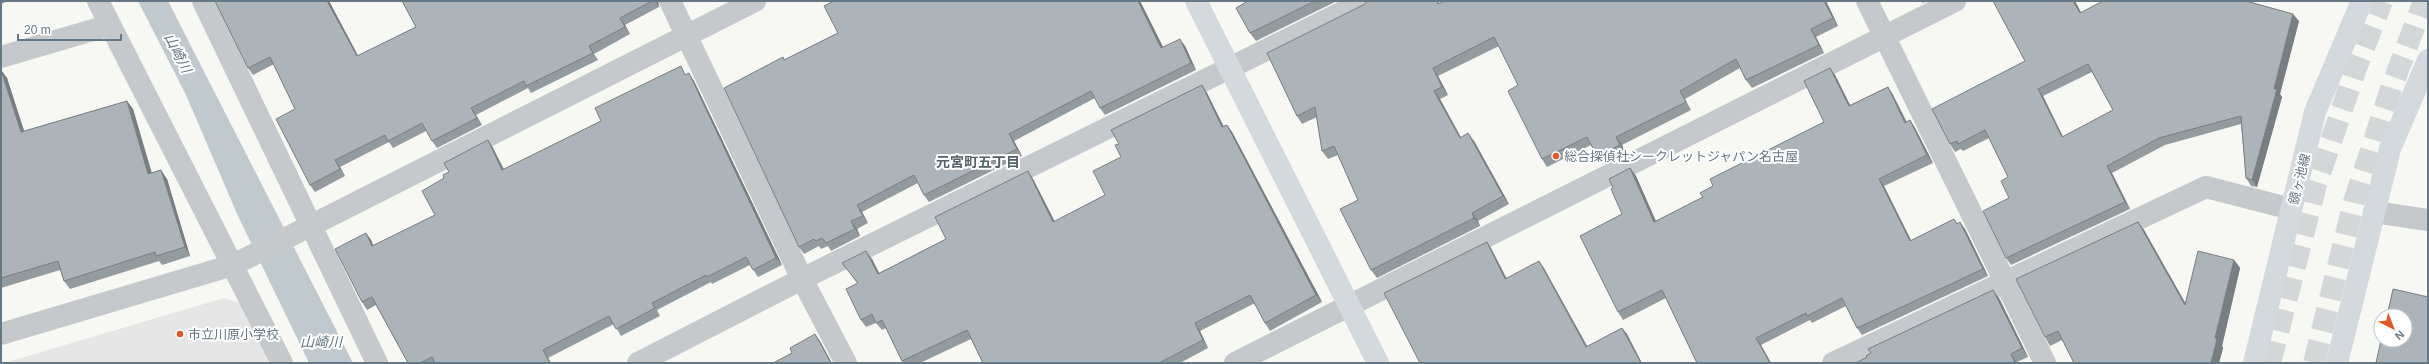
<svg xmlns="http://www.w3.org/2000/svg" width="2429" height="364" font-family="Arial,'Noto Sans JP',sans-serif">
<style>
.built{fill:#e5e6e5}
.water{fill:#bfc9ce}
.lines{fill:none;stroke-linecap:round;stroke-linejoin:round}
.highway-tunnel{stroke:#d3d7d8;stroke-width:22;stroke-dasharray:22 11;stroke-linecap:butt}
.street{stroke:#c5c9cc;stroke-width:22}
.secondary{stroke:#d4d9dd;stroke-width:22}
.wall{fill:#949b9f;fill-rule:evenodd}
.shaded-wall{fill:#787e82}
.building{fill:#acb4b9;stroke:#787e82;fill-rule:evenodd}
.poi-dot{fill:#e65725;stroke:#fff;stroke-width:1.5}
.labels{text-anchor:middle;stroke-width:4;stroke-linejoin:round;paint-order:stroke}
.poi-label{font-size:13px;fill:#667786;stroke:#fff;text-anchor:start}
.street-label{font-size:13px;fill:#667786;stroke:#fff}
.water-label{font-size:14px;font-style:italic;fill:#617882;stroke:#fff}
.neighbourhood-label{font-size:14px;font-weight:bold;fill:#54606a;stroke:#fff}
</style>
<rect width="100%" height="100%" fill="#f7f7f4"/>
<path class="built" d="M224,298L242,304L271,363H4Z"/>
<path class="water" d="M138,1H168L353,363H309L238,216L186,95Z"/>
<g class="lines">
<path class="highway-tunnel" d="M2270,363L2316,185L2355,71L2382,1
M2314,363L2354,202L2392,86L2424,1"/>
<path class="street" d="M98,1L282,363
M203,1L377,363
M670,1L802,279L846,363
M1867,1L2045,363
M1,57L110,25
M2374,212L2428,220
M1,334L233,265L755,1
M638,363L802,279L1365,1
M1235,363L1955,1
M1833,363L2206,187L2291,209"/>
<path class="secondary" d="M1196,1L1378,363
M2254,363L2315,112L2362,1
M2337,363L2390,149L2428,60"/>
</g>
<path class="wall" d="M1,1H9L1,4Z
M215,1H329L358,56L416,27L402,1H658L659,7L625,25L630,34L594,54L598,60L531,93L528,88L476,115L482,125L437,148L432,141L426,131L393,148L389,142L340,167L345,176L315,192L310,185L295,109L274,64L253,75L248,68Z
M834,1H1140L1163,47L1185,46L1196,70L1105,115L1100,108L1095,98L1014,141L1022,156L929,202L924,195L918,183L862,212L868,223L857,229L860,236L831,251L828,246L821,249L819,246L804,254L799,247L783,57L785,60L838,33Z
M1248,1H1337L1256,41L1250,33Z
M1367,1H1438L1440,4L1826,1L1838,26L1816,37L1824,53L1752,88L1746,80L1740,68L1685,99L1691,110L1622,145L1625,153L1602,164L1597,156L1591,145L1547,167L1542,159L1518,85L1499,46L1438,76L1448,95L1440,99L1461,137L1474,141L1509,204L1478,221L1480,226L1377,278L1371,270L1358,200L1338,155L1328,159L1322,151L1317,117L1302,124L1297,116Z
M1921,1H1927L1923,3Z
M1993,1H2075L2081,13L2250,1V2L2299,21L2280,94L2282,97L2257,187L2251,186L2246,178L2241,124L2165,145L2112,173L2130,209L2011,265L2006,258L2009,198L2008,177L1989,138L1963,151L1961,149L1955,152L1950,144L2025,61ZM2092,72L2113,110L2063,137L2043,96Z
M1830,68L1835,75L1850,105L1888,87L1893,95L1907,122L1910,120L1915,128L1933,163L1884,186L1911,241L1954,219L1957,223L1965,229L1988,276L1862,335L1857,328L1846,306L1812,323L1810,320L1761,345L1771,363H1697L1666,298L1623,320L1618,312L1622,214L1613,188L1630,168L1636,176L1656,221L1703,197L1713,186L1824,122Z
M1,70L7,78L24,131L127,101L133,109L152,173L167,179L190,256L162,265L159,261L70,289L64,281L60,270L1,288Z
M687,74L694,81L782,265L758,277L750,265L712,284L711,282L657,310L660,316L621,336L614,324L548,358L551,363H408L376,305L367,310L362,302L366,233L371,240L373,246L435,215L444,178L449,172L488,140L493,148L504,169L601,121Z
M1202,85L1207,93L1223,126L1227,125L1232,132L1322,302L1270,331L1265,323L1255,303L1200,331L1208,348L1180,363H983L971,339L920,363H903L886,328L882,330L876,323L866,327L861,320L858,284L842,263L872,259L879,273L946,239L1028,171L1033,179L1055,222L1105,195L1121,157L1119,144Z
M2138,222L2144,230L2185,303L2234,260L2240,268L2222,346L2223,348L2219,363H2074L2062,340L2050,346L2045,337Z
M1999,298L2028,357L2017,362V363H1856L1867,357L1871,353Z"/>
<path class="shaded-wall" d="M327,1H329L362,63L357,56Z
M655,1H658L659,7Z
M1138,1H1140L1167,55L1161,48Z
M1824,1H1826L1838,26L1833,18Z
M2073,1H2075L2085,20L2080,13Z
M2293,14L2299,21L2280,94L2282,97L2257,187L2252,180L2274,89Z
M620,18L625,25L630,34L625,27Z
M1811,29L1816,37L1824,53L1819,45Z
M1180,39L1185,46L1196,70L1191,63Z
M1433,68L1438,76L1448,95L1442,87Z
M1830,68L1835,75L1854,113L1849,106Z
M1,70L7,78L27,140L21,132Z
M689,73L694,81L782,265L776,258Z
M1202,85L1207,93L1228,135L1222,127Z
M1888,87L1893,95L1910,130L1905,123Z
M2038,89L2043,96L2067,145L2062,137Z
M1434,91L1440,99L1465,146L1460,138Z
M127,101L133,109L154,182L148,174Z
M471,108L476,115L482,125L477,118Z
M1910,120L1915,128L1933,163L1927,155Z
M1227,125L1232,132L1322,302L1316,295Z
M1468,133L1474,141L1509,204L1503,196Z
M1009,134L1014,141L1022,156L1017,149Z
M1616,137L1622,145L1625,153L1620,145Z
M488,140L493,148L507,177L502,170Z
M335,160L340,167L345,176L340,169Z
M2107,166L2112,173L2130,209L2125,202Z
M1630,168L1636,176L1659,229L1654,222Z
M161,170L167,179L190,256L185,247Z
M1028,171L1033,179L1059,230L1053,222Z
M1879,179L1884,186L1915,248L1910,241Z
M857,205L862,212L868,223L863,216Z
M1472,213L1478,221L1480,226L1474,218Z
M851,221L857,229L860,236L855,229Z
M1960,222L1965,229L1988,276L1983,269Z
M2138,222L2144,230L2191,313L2185,305Z
M366,233L371,240L377,254L372,246Z
M1487,242L1491,248L1510,285L1505,279Z
M866,251L872,259L883,281L878,274Z
M2234,260L2240,268L2222,346L2223,348L2219,363H2211L2215,338Z
M1539,261L1544,268L1591,353L1586,347Z
M1993,290L1999,298L2028,357L2022,348Z
M1195,323L1200,331L1208,348L1203,340Z
M1622,328L1627,334L1642,363H1641Z
M815,334L820,341L832,363H831Z
M1756,338L1761,345L1771,363H1770Z
M543,350L548,358L551,363H550Z
M2011,354L2017,363H2015Z"/>
<path class="building" d="M215,1H327L357,56L416,27L402,1H652L620,18L625,27L589,46L593,53L526,86L524,81L471,108L477,118L432,141L422,123L388,141L385,135L335,160L340,169L310,185L276,119L295,109L270,57L248,68Z
M834,1H1138L1161,48L1180,39L1191,63L1100,108L1091,91L1009,134L1017,149L924,195L914,175L857,205L863,216L851,221L855,229L826,243L822,238L816,241L814,239L799,247L724,88L783,57L784,60L838,33L824,6Z
M1248,1H1315L1250,33L1236,8Z
M1367,1H1437L1438,4L1445,1H1824L1833,18L1811,29L1819,45L1746,80L1736,59L1680,91L1686,102L1616,137L1620,145L1597,156L1587,137L1542,159L1508,91L1518,85L1494,37L1433,68L1442,87L1434,91L1460,138L1468,133L1503,196L1472,213L1474,218L1371,270L1340,209L1358,200L1334,146L1322,151L1315,107L1297,116L1267,53L1365,4Z
M1993,1H2073L2080,13L2103,1H2246L2293,14L2274,89H2277L2252,180L2246,178L2241,116L2159,138L2107,166L2125,202L2006,258L1983,211L2009,198L2001,181L2008,177L1985,130L1958,144L1957,141L1950,144L1932,109L2025,61ZM2088,64L2113,110L2062,137L2038,89Z
M681,66L685,75L689,73L776,258L753,270L746,257L707,277L706,275L652,303L655,308L616,329L609,316L543,350L550,363H435L432,357L420,363H408L372,297L362,302L335,249L366,233L372,246L435,215L422,191L444,178L443,175L449,172L444,163L488,140L502,170L601,121L595,108Z
M1830,68L1849,106L1888,87L1905,123L1910,120L1927,155L1879,179L1910,241L1954,219L1957,224L1960,222L1983,269L1857,328L1842,298L1807,316L1806,313L1756,338L1770,363H1697L1662,290L1618,312L1580,236L1622,214L1611,189L1613,188L1609,179L1630,168L1654,222L1703,197L1700,193L1713,186L1710,179L1824,122L1804,81Z
M1,70L21,132L127,101L148,174L161,170L185,247L156,256L155,252L64,281L58,261L1,278Z
M1202,85L1222,127L1227,125L1316,295L1265,323L1250,295L1195,323L1203,340L1159,363H983L967,330L902,361L882,320L876,323L872,314L861,320L846,289L858,283L842,263L866,251L878,274L946,239L935,217L1028,171L1053,222L1105,195L1093,171L1121,157L1115,145L1119,144L1111,130Z
M2138,222L2185,305L2198,251L2234,260L2215,338L2217,339L2211,363H2074L2058,331L2045,337L2016,279Z
M1487,242L1505,279L1539,261L1586,347L1622,328L1641,363H1420L1384,293Z
M2393,289L2428,297V363H2376L2381,340H2405V316H2387Z
M1993,290L2022,348L2011,354L2015,363H1856L1867,357L1866,356L1871,353L1868,349Z
M815,334L830,361L832,363H773L792,353L790,348Z"/>
<g class="poi-dot">
<circle cx="1556" cy="156" r="4"/>
<circle cx="180" cy="334" r="4"/>
</g>
<g class="labels">
<g class="poi-label">
<text x="1564" y="161">総合探偵社シークレットジャパン名古屋</text>
<text x="188" y="339">市立川原小学校</text>
</g>
<g class="street-label">
<text transform="translate(2299 179) rotate(-76)" y="5">鏡ヶ池線</text>
</g>
<g class="water-label">
<text transform="translate(178 53) rotate(63)" y="5">山崎川</text>
<text x="321" y="347">山崎川</text>
</g>
<g class="neighbourhood-label">
<text x="978" y="167">元宮町五丁目</text>
</g>
</g>
<rect width="2429" height="364" fill="none" stroke="#667786" stroke-width="4"/>
<g transform="translate(2393 328) rotate(138)"><circle r="19" fill="#ffffff" stroke="#c2c9cf"/>
<path d="M0-3L7 15L0 10L-7 15Z" fill="#e65725"/>
<text y="-6" font-size="11" font-weight="bold" text-anchor="middle" fill="#667786">N</text>
</g>
<path d="M18 34v6h103v-6" fill="none" stroke="#667786" stroke-width="2"/>
<text x="24" y="34" font-size="12" fill="#667786" stroke="#ffffff" stroke-width="3" paint-order="stroke">20 m</text>
</svg>
